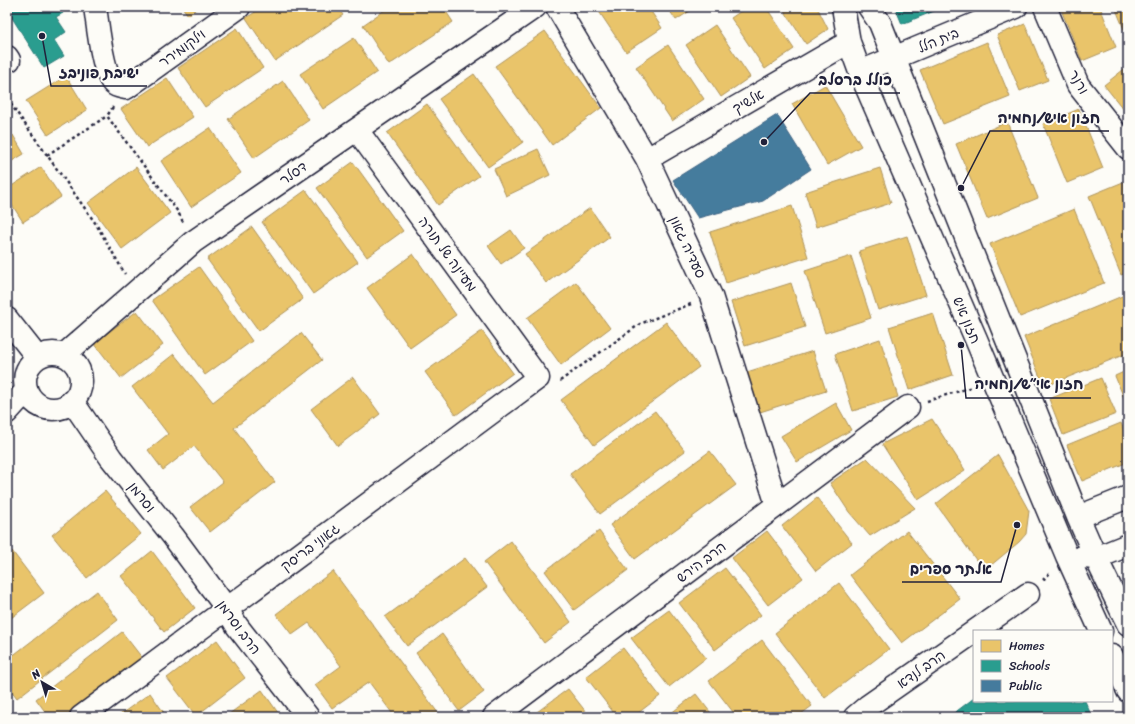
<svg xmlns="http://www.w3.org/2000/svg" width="1135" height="724" font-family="Sriracha,'Playpen Sans Hebrew',sans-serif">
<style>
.homes{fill:#e9c46a;stroke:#ad935c}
.schools{fill:#2a9d8f;stroke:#287876}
.public{fill:#457b9d;stroke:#3a6080}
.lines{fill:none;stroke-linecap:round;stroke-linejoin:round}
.minor-casing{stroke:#22223b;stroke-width:25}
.path{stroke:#22223b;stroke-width:2.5;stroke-dasharray:3 3;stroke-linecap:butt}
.minor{stroke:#fdfcf7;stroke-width:22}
.labels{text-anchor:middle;stroke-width:4;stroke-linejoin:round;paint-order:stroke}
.street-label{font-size:14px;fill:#22223b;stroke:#fdfcf7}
.leader{fill:none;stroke:#22223b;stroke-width:1.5}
.callout-dot{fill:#22223b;stroke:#fdfcf7;stroke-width:1.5}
.callout-label{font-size:15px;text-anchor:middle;font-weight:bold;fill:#22223b;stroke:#fdfcf7;stroke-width:4;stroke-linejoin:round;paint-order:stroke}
</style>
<rect width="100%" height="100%" fill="#fdfcf7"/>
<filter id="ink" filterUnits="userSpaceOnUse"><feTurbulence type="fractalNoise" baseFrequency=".025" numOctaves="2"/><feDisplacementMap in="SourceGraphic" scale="8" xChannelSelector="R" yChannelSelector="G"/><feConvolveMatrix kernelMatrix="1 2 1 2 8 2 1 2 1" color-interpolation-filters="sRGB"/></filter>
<g filter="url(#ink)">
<path class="homes" d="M182,7H199L188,15Z
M263,7H337L343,15L275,61L246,18Z
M389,7H443L453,22L389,65L363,25Z
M596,7H648L662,28L626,52Z
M667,7H696L676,20Z
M747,7H766L794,49L765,69L731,18Z
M782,7H817L828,29L806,44Z
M1060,7H1100L1116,47L1082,61Z
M1115,7H1128V39Z
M1025,24L1048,80L1020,91L997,35Z
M715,25L750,77L721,97L686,45Z
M237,28L263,68L205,107L178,68Z
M545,31L601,108L552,145L495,66Z
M354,38L377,72L323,109L300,74Z
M987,42L1010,97L943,124L920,70Z
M668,45L704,99L672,121L636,67Z
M1128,66V115L1104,85Z
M474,74L523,142L488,167L439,99Z
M66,76L87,110L48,135L26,101Z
M167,78L193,117L147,147L121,109Z
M283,81L309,120L254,158L228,119Z
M825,85L861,146L827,165L792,104Z
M427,104L479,176L438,205L387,133Z
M1079,109L1103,168L1067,183L1043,124Z
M1007,122L1038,198L987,219L956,144Z
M210,128L241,173L191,207L161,161Z
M13,135L24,154L7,164V138Z
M538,149L550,175L506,196L494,169Z
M353,162L403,231L367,257L317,188Z
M41,167L61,197L23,222L7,197V189Z
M136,167L170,213L122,249L88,203Z
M880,168L891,203L816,227L805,192Z
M1128,180V272L1121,275L1089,196Z
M306,190L358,262L313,294L262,222Z
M792,206L808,257L726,283L710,232Z
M590,208L610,237L546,283L525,254Z
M1074,209L1104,283L1020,317L990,244Z
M252,227L303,299L259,331L207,259Z
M511,230L524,248L501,264L488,246Z
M907,236L926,295L878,310L859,251Z
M413,254L456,315L410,348L367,288Z
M851,256L871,318L825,333L805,271Z
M199,267L252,341L205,375L152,300Z
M576,282L610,328L561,365L527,318Z
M791,283L805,327L745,346L731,302Z
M1127,294L1128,353L1044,387L1024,337Z
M137,311L163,345L121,378L94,343Z
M933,313L953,375L909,390L889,327Z
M666,322L699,367L594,445L561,400Z
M482,331L513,373L456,415L425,372Z
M301,333L322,360L234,428L275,482L210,532L190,507L223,482L194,446L163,470L148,450L168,434L132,387L174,354L213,402Z
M880,339L898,397L853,411L835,354Z
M813,351L826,391L760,412L747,372Z
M1128,370V408L1115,376Z
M353,377L380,414L338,446L311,409Z
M1101,378L1116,414L1063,435L1049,399Z
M836,403L851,430L797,462L781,436Z
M655,411L685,451L600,514L570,474Z
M932,419L965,470L918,500L882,444Z
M1121,423L1128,441V462L1082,481L1067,445Z
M710,451L736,485L635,559L610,525Z
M998,455L1029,511L1026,534L1019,542L984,571L936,504Z
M867,458L915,508L870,536L849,512L830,483Z
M105,491L141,534L87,578L52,535Z
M817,498L852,543L816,571L782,526Z
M599,531L628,570L574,610L545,571Z
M767,531L803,578L768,605L732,558Z
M907,531L960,599L902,643L850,575Z
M511,541L571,622L544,643L484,562Z
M12,551L44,593L7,621V555Z
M152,551L195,608L164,632L121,576Z
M465,558L487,587L407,646L385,617Z
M725,568L761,615L715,650L679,603Z
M333,571L441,717H395L369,682L332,708L315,685L341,666L309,623L292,635L276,614Z
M839,583L889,649L825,698L775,633Z
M97,591L118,620L17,698L7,685V660Z
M669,610L706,658L669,687L631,638Z
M122,632L143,659L68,717H49L36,699Z
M442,634L484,692L459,711L416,653Z
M217,640L245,678L196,716L167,678Z
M762,640L812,706L797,717H737L709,681Z
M623,648L660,696L633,717H617L586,677Z
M568,689L590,717H540L537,712Z
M262,690L281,717H225Z
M150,693L167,717H117Z
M696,694L714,717H666Z"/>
<path class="schools" d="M7,7H59L63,13L56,17L66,32L54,40L64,56L44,68L7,10Z
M895,7H944L902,24Z
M974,698V701H1085L1092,717H949Z"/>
<path class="public" d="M777,115L811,169L763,201L698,218L673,180Z"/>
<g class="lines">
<defs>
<path id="minor" d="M95,7C98,25 102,73 114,84C117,87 122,87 126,88L239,7
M557,7L647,159L711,296L777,505
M843,7L849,42L860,72L976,339L1067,556L1101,631
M869,7L880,23L1078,517L1096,558L1128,624
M1045,7L1078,85L1128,148
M7,57L9,60
M860,72L1016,7
M647,159L849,42
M7,319L37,357
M25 381a28 28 0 1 1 56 0a28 28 0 1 1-56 0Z
M64,355L193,242L535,7
M72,401L111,458L173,536L227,609L237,626L308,717
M7,412L26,391
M1078,517L1128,497
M1082,557L1096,558L1128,545
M975,631L1028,594
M1112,656L1128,691
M81,717L538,378L357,130
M494,717L908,407
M855,717L868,706L974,632"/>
</defs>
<use href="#minor" class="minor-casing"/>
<path class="path" d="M9,80L10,103L96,224L125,274
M113,107L107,116L178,212L183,222
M47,155L107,116
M560,381L640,324L691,304
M927,401L972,387
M1043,580L1051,572"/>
<use href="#minor" class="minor"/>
</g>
</g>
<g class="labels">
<g class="street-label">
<text transform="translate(938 40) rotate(-23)" y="5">בית הלל</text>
<text transform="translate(182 48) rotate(-36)" y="5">וילקומירר</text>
<text transform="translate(1079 82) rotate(60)" y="5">ורנר</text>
<text transform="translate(748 101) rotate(-30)" y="5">אלשיך</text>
<text transform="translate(293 173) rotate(-35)" y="5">דסלר</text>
<text transform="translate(688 247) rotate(65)" y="5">סעדיה גאון</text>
<text transform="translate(448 254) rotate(54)" y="5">מעיינה של תורה</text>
<text transform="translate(967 320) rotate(67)" y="5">חזון איש</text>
<text transform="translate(142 497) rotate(52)" y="5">וסרמן</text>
<text transform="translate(310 547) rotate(-37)" y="5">גאוני בריסק</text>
<text transform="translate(701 562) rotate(-37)" y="5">הרב הירש</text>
<text transform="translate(239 627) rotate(54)" y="5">הרב וסרמן</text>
<text transform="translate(921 669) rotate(-35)" y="5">הרב לנדא</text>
</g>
</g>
<path class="leader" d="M42 36L51 86H147M764 142L810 93H900M961 188L990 131H1109M961 345L966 398H1091M1017 525L1001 582H902"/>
<g class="callout-dot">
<circle cx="42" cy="36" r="4"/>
<circle cx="764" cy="142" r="4"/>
<circle cx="961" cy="188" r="4"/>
<circle cx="961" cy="345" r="4"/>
<circle cx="1017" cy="525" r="4"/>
</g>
<g class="callout-label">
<text x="99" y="78">ישיבת פוניבז</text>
<text x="855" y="85">כולל ברסלב</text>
<text x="1049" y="123">חזון איש/נחמיה</text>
<text x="1029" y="389">חזון אי״ש/נחמיה</text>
<text x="951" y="574">אלתר ספרים</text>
</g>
<rect width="1135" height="724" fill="none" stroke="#fdfcf7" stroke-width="24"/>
<rect x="12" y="12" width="1111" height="700" fill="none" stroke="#22223b" stroke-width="1.5" filter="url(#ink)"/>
<rect x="973" y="630" width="140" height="72" fill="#fdfcf7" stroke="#a5a5ac"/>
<rect x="981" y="640" width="20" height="12" fill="#e9c46a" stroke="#a5a5ac"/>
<text x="1009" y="650" font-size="12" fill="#22223b">Homes</text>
<rect x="981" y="660" width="20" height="12" fill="#2a9d8f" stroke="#a5a5ac"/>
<text x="1009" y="670" font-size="12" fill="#22223b">Schools</text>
<rect x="981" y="680" width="20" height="12" fill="#457b9d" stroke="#a5a5ac"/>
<text x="1009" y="690" font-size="12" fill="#22223b">Public</text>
<g transform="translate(42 682) rotate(322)" stroke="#fdfcf7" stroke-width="3" paint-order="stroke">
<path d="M0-3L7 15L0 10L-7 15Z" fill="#22223b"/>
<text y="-6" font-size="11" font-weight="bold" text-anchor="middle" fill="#22223b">N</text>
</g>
</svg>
